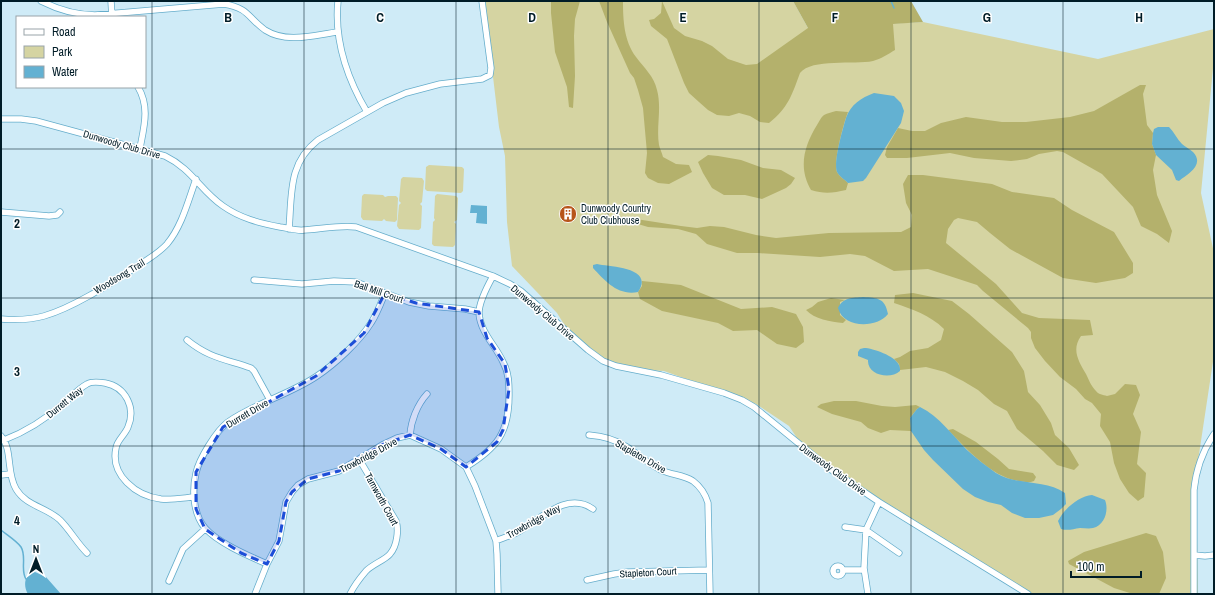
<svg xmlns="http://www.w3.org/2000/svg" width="1215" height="595" font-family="'Archivo Narrow',sans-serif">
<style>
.green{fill:#d5d4a2}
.forest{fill:#b4b16c}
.water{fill:#63b1d2}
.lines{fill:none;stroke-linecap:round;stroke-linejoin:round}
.stream{stroke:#63b1d2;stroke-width:1.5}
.minor-casing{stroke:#65adcb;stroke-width:7}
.minor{stroke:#fff;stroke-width:5.5}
.marked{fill:#1d4ed8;fill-opacity:0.2;stroke:#1d4ed8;stroke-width:3;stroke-dasharray:8 5;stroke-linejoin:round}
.grid{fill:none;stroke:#001c27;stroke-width:1;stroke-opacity:0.55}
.labels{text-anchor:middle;stroke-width:3;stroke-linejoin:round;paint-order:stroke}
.street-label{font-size:10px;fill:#001c27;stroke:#fff}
.poi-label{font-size:10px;fill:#001c27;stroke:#fff;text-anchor:start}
.grid-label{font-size:13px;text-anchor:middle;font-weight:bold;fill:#001c27;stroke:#fff;stroke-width:3;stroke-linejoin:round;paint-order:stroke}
</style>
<rect width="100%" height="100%" fill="#cfebf7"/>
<path class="green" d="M484,1H793L808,28L923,22L1098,59L1214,29V58L1201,193L1214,253V355L1196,474L1198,594H1030L887,508L807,453L789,426L756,404L664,371L612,368L572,337L557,313L512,266L507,222L505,156L499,127Z
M429,165L462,167L464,169L463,191L461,193L427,191L425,189L426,167Z
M403,177L422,178L424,181L422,202L420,204L422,206L421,228L419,230L399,229L397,226L399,205L401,203L399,201L401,179Z
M364,194L383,195L385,197L388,196H396L398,198L397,220L395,222L386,221L384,219L382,221L363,220L361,217L362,196Z
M437,194L456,196L458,198L457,220L454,222L456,224L455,245L453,247L434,246L432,244L433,222L435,220L434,218L435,196Z"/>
<path class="forest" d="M551,1H580L575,19L574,36L575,76L573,108L569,107L567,87L555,52L551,13Z
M599,1H623C623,20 624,41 636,57C644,68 654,76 657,90C662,108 656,127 659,145C660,149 662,153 663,157L676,164L689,165L692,172L669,184L658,183L648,178L645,173L647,153L643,108L638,90L634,78L630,73L607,22Z
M662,1L674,28L685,36L702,41L712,46L728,59L746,65L757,64L808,28L793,1H911L923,22L893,24L895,50C888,54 881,59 873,61C854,65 812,58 800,73C792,95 788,108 769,123L760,122L750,116L739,113L729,116L717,115L708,110L699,102L689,93L684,83L667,39L651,26L649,20L654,19L661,13Z
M1140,85H1146L1143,94L1147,125L1153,133L1152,144L1156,155L1153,170L1157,195L1172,231L1169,243L1157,234L1141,226L1133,207L1102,174L1063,152L1057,151L1039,154L1027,159L1011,161L974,158L950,153L907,158H887L885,155L887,147L898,128L912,131H925L941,123L966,117L1002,122H1026L1070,117L1094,111Z
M836,111L848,112C844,122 833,162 837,172C839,176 845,180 848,183L846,190C833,193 824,194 811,190C798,168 804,146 817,125C819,122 821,117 824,115C827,113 833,112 836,111Z
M708,155L718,156L741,160L763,168L781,170L795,178L791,184L786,188L762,199L745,195H724L712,188L703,173L698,162Z
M908,175H923L992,184L1012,192L1054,198L1072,210L1114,232L1133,263V273L1125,278L1096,283L1063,278L1010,249L990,233L977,222L958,218L954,220L948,229L946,243L996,284L1022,313L1039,318L1090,320L1093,335L1081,336C1071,350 1079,362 1086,374C1089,380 1091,386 1096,391C1098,394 1103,395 1107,396L1115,394L1125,384L1136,385L1140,395L1133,414L1141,432L1137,464L1146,473L1144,497L1138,501L1129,493L1120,479L1114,463L1110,442L1100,426L1101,414L1092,403L1085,399L1076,389L1060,377L1045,361L1035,348L1031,338V332L1028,328L983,291L977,285L928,269L894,271L865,256L850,254L820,257L758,253H737L707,244L696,234L678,229L648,227L621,219L623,217L681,226L697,228L710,226L724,227L756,235L776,238L829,233L901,232L911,227L912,215L906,203L903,184Z
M642,281L681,285L741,309L772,307L796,314L803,327L804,342L796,348L777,344L757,330L733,331L718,323L662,311L640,299L638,292L642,286Z
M913,293L952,301L969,314L1012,352L1024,371L1028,392L1040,405L1051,423L1055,435L1069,448L1079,465L1074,470L1057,465L1043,451L1017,429L1007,411L994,404L978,390L963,381L945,372L926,367L900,370L899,364L894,359L900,357L910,351L928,348L941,340L944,329C930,315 912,309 894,303L895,295Z
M831,298L845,300L840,302V315L846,320L843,323C831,322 814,319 806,310L812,307L818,302Z
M834,401H856L882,406L895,407L916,405L920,407L917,409L910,418L911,431L890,430L881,433L868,428L861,422L832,414L817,407L821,404Z
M953,429L976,442L998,459L1009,469L1033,473L1036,477L1034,481C1029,483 1025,482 1019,481C991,477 967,449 948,430Z
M1146,533L1156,536L1163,552L1166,578L1159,594H1133L1114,588L1069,564L1068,561L1084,552Z"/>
<path class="water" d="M874,93L894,96L901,103L904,111L901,123L866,178L863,181L848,183C845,180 839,176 837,172C833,162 843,128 846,118C851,104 861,98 874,93Z
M1158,127H1169C1174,132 1177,139 1182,144C1185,147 1190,149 1193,152C1205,165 1188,174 1179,181L1176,180L1172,170L1156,155L1152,144L1153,133L1154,129Z
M471,205L487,206V224L476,223L477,213H470Z
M597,264C610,267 655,267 638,292C618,296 605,281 593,268V265Z
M863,297C878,298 885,298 888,314C876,329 843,328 838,308C843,297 853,298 863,297Z
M864,348C873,348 895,356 899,365C900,367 900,369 900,371C890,380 867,375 868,360L858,356V352L860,349Z
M920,407C940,417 952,435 967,450C976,458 986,466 996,473C1017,486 1045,479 1065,493L1066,504L1061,509L1053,515L1039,518H1025L1012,513L1001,505L988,502L975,497L963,489L933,460L924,450L911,431L910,418L917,409Z
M1092,495L1105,500C1109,510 1105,525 1093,528C1089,529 1084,528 1080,528C1073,529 1068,531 1061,529L1058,521C1064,509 1079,496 1092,495Z
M35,572L46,577L61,594H28C23,586 24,574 35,572Z"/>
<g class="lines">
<path class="stream" d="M891,1L894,8
M1,530C7,535 17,541 21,547C27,557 20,570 26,579"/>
<defs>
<path id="minor" d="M41,1C59,10 76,15 95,15L224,4C249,8 248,18 265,30C287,44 314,35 338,32
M111,1L112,17
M338,1C334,41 347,78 367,112
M138,87C150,107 144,127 140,148
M1,119H21L36,121L165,156C192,169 200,190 223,206C240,218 259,223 280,227C288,228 296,231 304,230C322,229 339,225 356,227L493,276L510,284L521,291L588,350L603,361L616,366L661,375L724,393L742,400L754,407L830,469L879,502L1028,594
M1,212L49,216L57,215L60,212
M289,229C292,194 288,163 318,140L383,103L406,93L440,84L482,79L490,75L491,68L482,1
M254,280L302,284L334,281L356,282L409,302L429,306L465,309L479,312
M1,319C15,320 30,320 44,316C72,308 108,285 133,269C145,261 158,254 167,244C182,226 188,201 196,179
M187,340C209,358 225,359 251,368L254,371L270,400
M410,435C411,421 417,405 427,394
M589,435C603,436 615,439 627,447C639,455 650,465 663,471C673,475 684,475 693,481C701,487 705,493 708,503L710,594
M1,436C13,450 6,472 16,489C26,506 46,507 60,520C70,530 77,543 87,553
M4,440C25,432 47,418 64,403C71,397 78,389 87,384C92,381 99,382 105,383C126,387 136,408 128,427C125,435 117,440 116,448C110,475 136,496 161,499C172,500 183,498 194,497
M466,467C497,448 509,433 509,395C509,384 509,373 503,362C496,346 480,332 479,313C479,303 488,285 493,276
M1,475L10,474
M845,527L866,530L899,553
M496,541C502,538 510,536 516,533C539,521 566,490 593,509
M1194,555L1205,556L1214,555
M267,564C249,556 218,543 205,528C193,514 192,490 196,473C199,459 216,431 228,422C255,403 289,395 317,376C335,364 359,342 371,323C377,314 381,303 385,293
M833 571a5 5 0 1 1 10 0a5 5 0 1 1-10 0Z
M843,570H864
M587,580L614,574L628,572L709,570
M169,581L183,549L205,529
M255,594L267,564L279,541L286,502L292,492L298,485L308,479L339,471L382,445L397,438L410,435L441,449L466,467L475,486L496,541L497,554L498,594
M350,594C354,586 360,578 366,571C373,564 385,560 390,554C397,546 399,530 396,521L359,459
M868,594L864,568L866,530L879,502
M1194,594V490C1196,469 1202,452 1214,434"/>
</defs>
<use href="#minor" class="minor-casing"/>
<use href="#minor" class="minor"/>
</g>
<path class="marked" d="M385,293L416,303L479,312L487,338L505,364L509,389L503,430L497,442L466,467L441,449L410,435L382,445L339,471L308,479L292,492L286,502L279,541L267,564L241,553L205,529L196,509V472L223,427L316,376L364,333Z"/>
<path class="grid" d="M152,1V594M304,1V594M456,1V594M608,1V594M759,1V594M911,1V594M1063,1V594M1,149H1214M1,298H1214M1,446H1214"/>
<defs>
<symbol id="building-disc" viewBox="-11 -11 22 22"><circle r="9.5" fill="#b7551a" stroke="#fff"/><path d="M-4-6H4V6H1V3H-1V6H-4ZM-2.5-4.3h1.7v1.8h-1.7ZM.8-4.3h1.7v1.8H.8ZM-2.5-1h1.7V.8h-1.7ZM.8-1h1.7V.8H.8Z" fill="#fff"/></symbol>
</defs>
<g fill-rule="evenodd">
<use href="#building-disc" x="558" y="204" width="20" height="20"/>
</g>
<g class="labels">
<g class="street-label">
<text transform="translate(122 144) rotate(16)" y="4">Dunwoody Club Drive</text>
<text transform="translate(119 276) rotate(-31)" y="4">Woodsong Trail</text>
<text transform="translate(379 291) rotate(19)" y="4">Ball Mill Court</text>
<text transform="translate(543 312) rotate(40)" y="4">Dunwoody Club Drive</text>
<text transform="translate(64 402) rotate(-39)" y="4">Durrett Way</text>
<text transform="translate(247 413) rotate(-30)" y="4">Durrett Drive</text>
<text transform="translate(368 455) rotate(-28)" y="4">Trowbridge Drive</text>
<text transform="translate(641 456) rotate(30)" y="4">Stapleton Drive</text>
<text transform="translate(833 469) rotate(36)" y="4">Dunwoody Club Drive</text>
<text transform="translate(382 499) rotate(61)" y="4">Tamworth Court</text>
<text transform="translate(533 521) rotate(-29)" y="4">Trowbridge Way</text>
<text transform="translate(648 572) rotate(-3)" y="4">Stapleton Court</text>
</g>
<g class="poi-label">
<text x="581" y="212">Dunwoody Country<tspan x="581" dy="12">Club Clubhouse</tspan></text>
</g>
</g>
<g class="grid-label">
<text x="228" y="22">B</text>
<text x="380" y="22">C</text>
<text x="532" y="22">D</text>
<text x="683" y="22">E</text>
<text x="835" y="22">F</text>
<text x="987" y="22">G</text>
<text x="1139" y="22">H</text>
<text x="17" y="228">2</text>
<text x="17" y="376">3</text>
<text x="17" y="525">4</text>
</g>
<rect width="1215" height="595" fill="none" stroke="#001c27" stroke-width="4"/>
<rect x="16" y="16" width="130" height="72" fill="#ffffff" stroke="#99a4a9"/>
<rect x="24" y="29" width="20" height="6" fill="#ffffff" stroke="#99a4a9"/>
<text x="52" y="36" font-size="12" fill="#001c27">Road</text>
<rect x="24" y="46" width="20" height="12" fill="#d5d4a2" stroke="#99a4a9"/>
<text x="52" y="56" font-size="12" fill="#001c27">Park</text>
<rect x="24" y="66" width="20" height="12" fill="#63b1d2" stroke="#99a4a9"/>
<text x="52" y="76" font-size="12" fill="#001c27">Water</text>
<g transform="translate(36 559)" stroke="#ffffff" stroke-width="3" paint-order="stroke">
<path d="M0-3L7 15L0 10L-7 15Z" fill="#001c27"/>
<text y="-6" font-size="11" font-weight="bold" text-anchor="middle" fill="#001c27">N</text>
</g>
<path d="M1071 571v6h70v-6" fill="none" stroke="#001c27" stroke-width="2"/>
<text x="1077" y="571" font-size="12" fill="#001c27" stroke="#ffffff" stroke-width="3" paint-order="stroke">100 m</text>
</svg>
